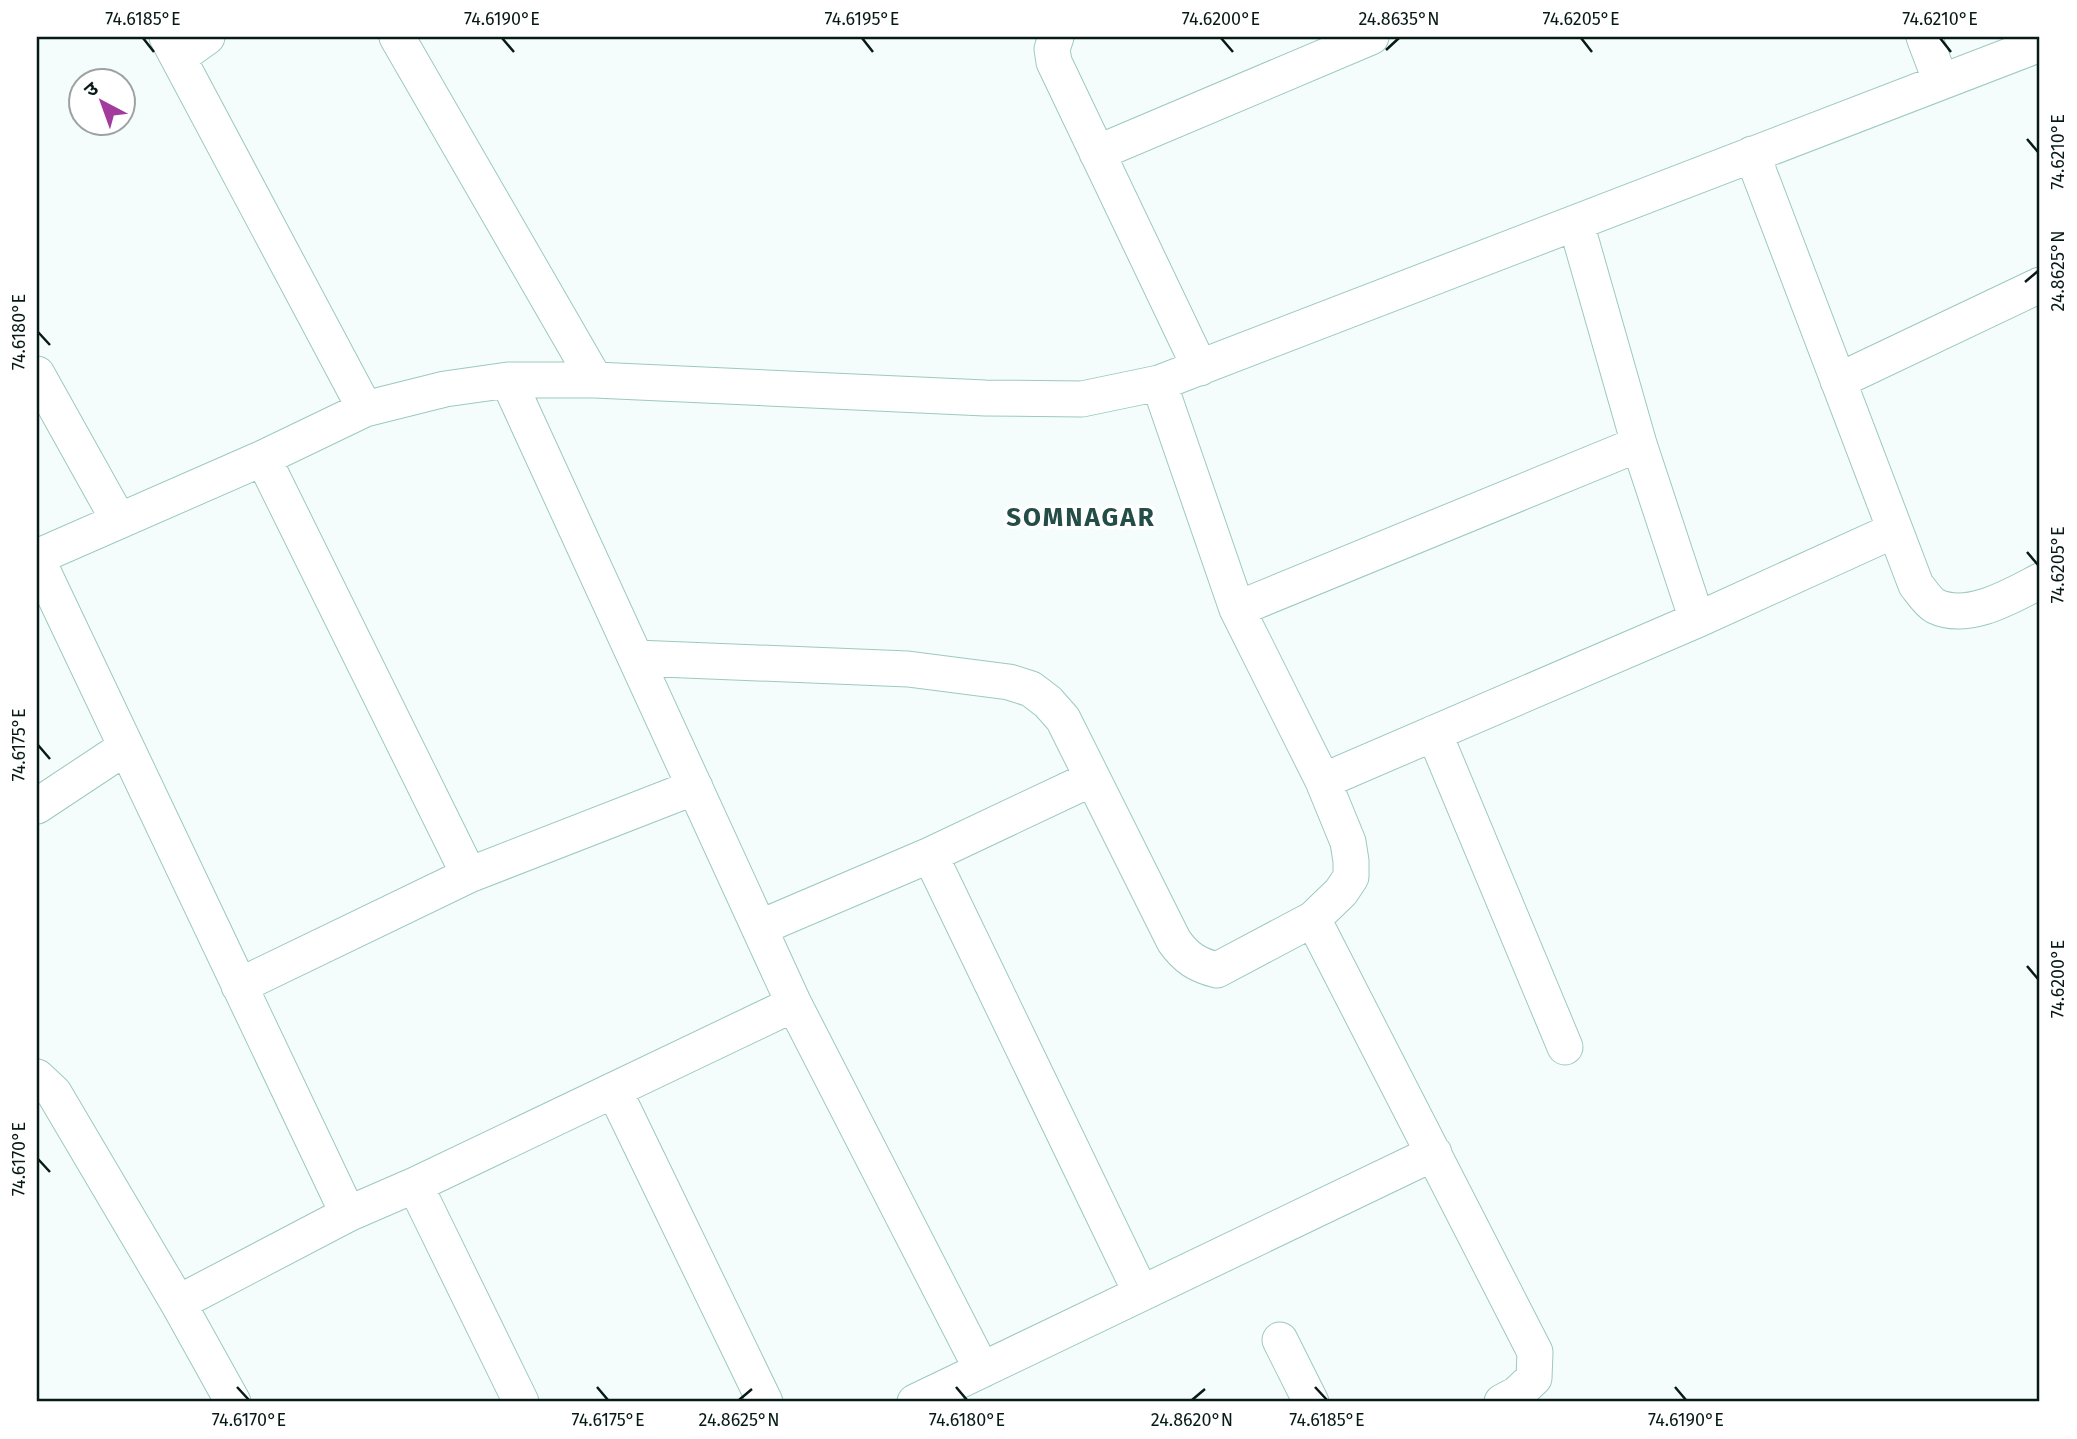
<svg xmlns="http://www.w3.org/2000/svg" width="2077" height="1439" font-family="'Fira Sans','Noto Sans Devanagari',sans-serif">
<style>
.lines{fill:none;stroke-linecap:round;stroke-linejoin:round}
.minor-casing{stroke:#9cc9c0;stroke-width:37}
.minor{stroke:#fff;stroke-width:35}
.ticks{fill:none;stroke:#081a17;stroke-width:2.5}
.labels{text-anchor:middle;stroke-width:7;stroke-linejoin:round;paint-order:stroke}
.district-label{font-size:26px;font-weight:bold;letter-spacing:2px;fill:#234d46;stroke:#fff}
.neatline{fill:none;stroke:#081a17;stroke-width:2.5}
.ticks-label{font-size:18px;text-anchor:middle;fill:#081a17}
</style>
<rect width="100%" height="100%" fill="#f4fdfb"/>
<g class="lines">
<defs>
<path id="minor" d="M167,37L365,409
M397,37L595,380
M1056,37L1052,49L1054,62L1200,368
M1924,37L1941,82
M179,57L207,37
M1097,153L1371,37
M1752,154L1916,585C1921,591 1928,602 1935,606C1968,622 2011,596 2040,581
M1576,223L1639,444L1697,620
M37,374L119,521
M508,380L794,1004L982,1370
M1838,381L2040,285
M263,458L469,875L695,787
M37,557L263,458L365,409L445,389L508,380H595L985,398L1082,399L1159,383L2040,44
M37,559L348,1214L415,1185
M1237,609L1639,444
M636,658L908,669L1009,682L1031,689L1048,702L1063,719L1174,941C1186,958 1197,965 1217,970L1313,919L1341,892L1351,877V861L1348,842L1323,781L1237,609L1159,383
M1434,733L1565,1047
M1323,781L1697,620L1895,530
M37,806L126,747
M930,855L1091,779
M1313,919L1535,1352L1534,1378L1517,1394L1502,1402
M759,928L930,855L1141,1293
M239,986L469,875
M37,1077L54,1093L178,1303L348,1214
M614,1090L765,1402
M178,1303L233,1402
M1280,1340L1311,1402
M521,1402L415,1185L794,1004
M915,1402L1434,1153"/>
</defs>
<use href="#minor" class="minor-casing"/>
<use href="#minor" class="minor"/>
</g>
<path class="ticks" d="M143,38L154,52M502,38L514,52M862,38L873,52M1221,38L1233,52M1581,38L1592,52M1940,38L1951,52M1386,50L1399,38M2027,139L2038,152M2025,282L2038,271M38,332L50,345M2027,552L2038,565M38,745L50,759M2027,966L2038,979M38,1159L50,1172M237,1387L249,1400M597,1387L608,1400M956,1387L967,1400M1315,1387L1327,1400M1675,1387L1686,1400M739,1400L752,1389M1192,1400L1205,1389"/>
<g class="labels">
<g class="district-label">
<text x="1081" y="526">SOMNAGAR</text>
</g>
</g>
<rect width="2077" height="1439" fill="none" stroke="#ffffff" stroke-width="77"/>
<g transform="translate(102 102) rotate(319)"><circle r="33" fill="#ffffff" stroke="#9ca3a2" stroke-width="2"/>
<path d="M0-5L12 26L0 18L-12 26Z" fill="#a33b9d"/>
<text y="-10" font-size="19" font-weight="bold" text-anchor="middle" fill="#081a17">उ</text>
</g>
<rect x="38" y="38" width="2000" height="1362" class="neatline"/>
<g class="ticks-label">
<text x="143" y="25">74.6185°E</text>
<text x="502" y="25">74.6190°E</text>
<text x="862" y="25">74.6195°E</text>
<text x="1221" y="25">74.6200°E</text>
<text x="1399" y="25">24.8635°N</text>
<text x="1581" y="25">74.6205°E</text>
<text x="1940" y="25">74.6210°E</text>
<text transform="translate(2058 152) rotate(-90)" y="6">74.6210°E</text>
<text transform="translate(2058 271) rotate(-90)" y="6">24.8625°N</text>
<text transform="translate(19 332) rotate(-90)" y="6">74.6180°E</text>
<text transform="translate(2058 565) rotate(-90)" y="6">74.6205°E</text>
<text transform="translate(19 745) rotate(-90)" y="6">74.6175°E</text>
<text transform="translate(2058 979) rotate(-90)" y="6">74.6200°E</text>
<text transform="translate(19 1159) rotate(-90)" y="6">74.6170°E</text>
<text x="249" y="1426">74.6170°E</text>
<text x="608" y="1426">74.6175°E</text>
<text x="739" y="1426">24.8625°N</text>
<text x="967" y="1426">74.6180°E</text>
<text x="1192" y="1426">24.8620°N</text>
<text x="1327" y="1426">74.6185°E</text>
<text x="1686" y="1426">74.6190°E</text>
</g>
</svg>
